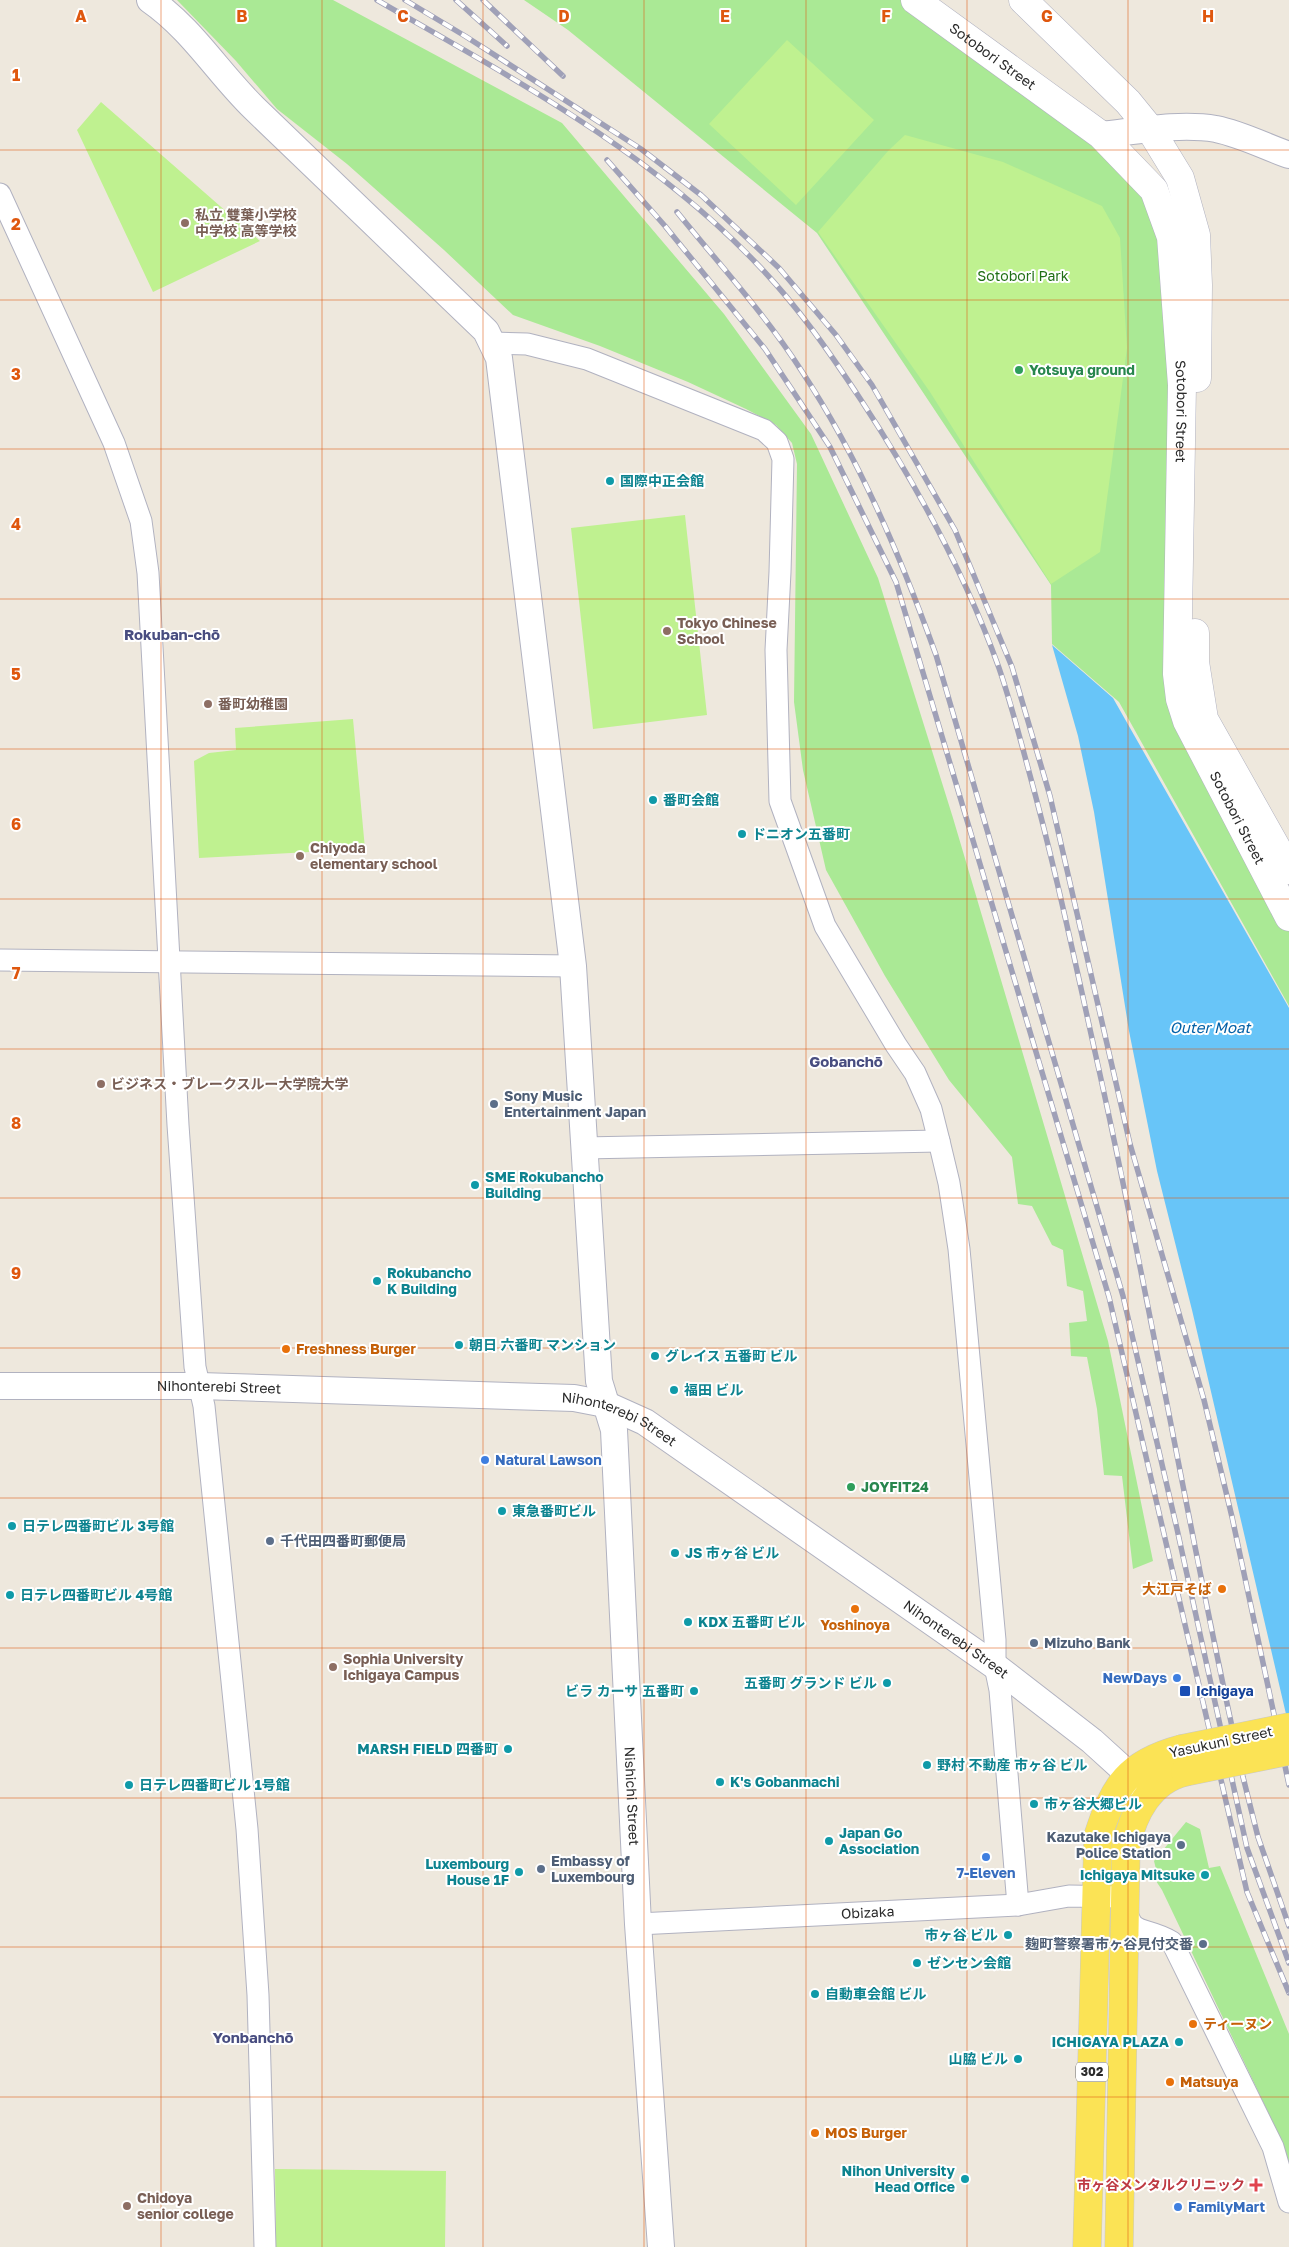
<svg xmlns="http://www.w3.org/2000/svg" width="1289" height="2247" font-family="'Golos Text','Noto Sans JP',sans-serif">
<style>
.green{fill:#aae995}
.pitch{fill:#bff190}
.water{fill:#68c5f8}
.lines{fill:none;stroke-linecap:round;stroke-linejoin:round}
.minor-casing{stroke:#b1b2c0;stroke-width:23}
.tertiary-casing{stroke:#b1b2c0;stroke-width:28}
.secondary-casing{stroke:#b1b2c0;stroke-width:29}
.primary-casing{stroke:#c8c8c8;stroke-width:29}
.minor{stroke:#fff;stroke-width:21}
.tertiary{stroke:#fff;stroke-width:26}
.secondary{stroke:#fff;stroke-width:28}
.primary{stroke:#fbe355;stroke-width:28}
.rail-casing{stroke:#9fa0b7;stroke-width:5.5}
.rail{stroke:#fff;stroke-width:4;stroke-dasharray:11;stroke-linecap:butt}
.primary-bridge-casing{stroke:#c8c8c8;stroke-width:29;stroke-linecap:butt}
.primary-bridge{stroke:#fbe355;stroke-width:28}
.grid{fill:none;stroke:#df570e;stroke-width:1;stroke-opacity:0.55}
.education-dot{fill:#8d6e63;stroke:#fff;stroke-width:2}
.leisure-dot{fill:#2e9e5b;stroke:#fff;stroke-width:2}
.culture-dot{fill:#0f9aa8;stroke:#fff;stroke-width:2}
.service-dot{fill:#5c6f8a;stroke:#fff;stroke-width:2}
.food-dot{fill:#e8710a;stroke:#fff;stroke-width:2}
.shop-dot{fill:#3f7fe0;stroke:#fff;stroke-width:2}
.transit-dot{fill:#1a4fb4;stroke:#fff;stroke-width:2}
.health-dot{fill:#e0444e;stroke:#fff;stroke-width:2}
.labels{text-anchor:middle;stroke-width:4;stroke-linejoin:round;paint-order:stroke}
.shield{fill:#fff;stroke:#6b6b6b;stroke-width:1}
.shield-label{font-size:12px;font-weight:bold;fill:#2b2b2b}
.street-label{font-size:14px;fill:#2b2b2b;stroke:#fff}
.education-label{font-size:14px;font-weight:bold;fill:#785e54;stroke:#fff;text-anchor:start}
.park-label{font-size:14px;fill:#206f15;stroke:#fff}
.leisure-label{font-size:14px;font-weight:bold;fill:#27864d;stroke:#fff;text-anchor:start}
.culture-label{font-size:14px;font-weight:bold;fill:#0d838f;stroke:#fff;text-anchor:start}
.service-label{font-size:14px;font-weight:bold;fill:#4e5e75;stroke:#fff;text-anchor:start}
.food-label{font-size:14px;font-weight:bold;fill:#c56008;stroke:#fff;text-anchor:start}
.shop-label{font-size:14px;font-weight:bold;fill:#366cbe;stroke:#fff;text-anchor:start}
.transit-label{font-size:14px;font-weight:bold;fill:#164399;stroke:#fff;text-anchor:start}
.health-label{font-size:14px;font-weight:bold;fill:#be3a42;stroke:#fff;text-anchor:end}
.neighbourhood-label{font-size:15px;font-weight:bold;fill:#484d80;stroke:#fff}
.water-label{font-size:15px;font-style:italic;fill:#0361a7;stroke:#fff}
.grid-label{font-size:16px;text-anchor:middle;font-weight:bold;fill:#df570e;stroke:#fff;stroke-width:4;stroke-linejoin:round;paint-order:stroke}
</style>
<rect width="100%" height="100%" fill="#eee8dd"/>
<path class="green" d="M177,0H333L562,123L724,314L811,434L878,578L953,818L1108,1341L1153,1561L1133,1569L1122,1476L1104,1475L1097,1409L1087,1357L1071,1356L1069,1323L1087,1321L1083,1291L1067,1286L1063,1250L1052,1245L1032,1206L1018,1204L1012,1157L949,1080L885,976L826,870L803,770L794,702L797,464L792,443L776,425L746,409L688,382L600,346L513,315L444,250L347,164L277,109L236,61Z
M524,0H903L1135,175L1171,237L1173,703L1289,921V1006L1119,702L1052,644L1051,585L817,233L568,30Z
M1186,1822L1200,1829L1209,1868L1220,1866L1289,2034V2169L1276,2129L1162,1890L1156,1881L1158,1877L1154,1861Z"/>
<path class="pitch" d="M787,40L874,120L796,205L709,124Z
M101,102L260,241L153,292L77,130Z
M905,135L1003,162L1102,206L1120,238L1127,348L1100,552L1051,584L930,392L818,232L888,151Z
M685,515L707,715L593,729L571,528Z
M353,719L365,849L199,858L194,761L209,753L236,750L235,728Z
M275,2169L446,2171L445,2247H276Z"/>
<path class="water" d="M1052,645L1113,698L1289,1008V1727L1192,1310L1157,1171L1129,1031L1094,812L1078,736Z"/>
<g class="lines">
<defs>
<g id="minor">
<path d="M0,194L114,443L141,521L148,573L178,1125L195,1367L204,1406L247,1829L258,1995L265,2247"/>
<path d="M492,343L527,344L587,359L764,430L777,442L783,459L780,572L776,650L780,801L825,926L896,1045L915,1073L931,1109L939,1141L949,1183L959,1249L995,1640V1666L1000,1690L1018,1905"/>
<path d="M0,960L573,966"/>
<path d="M583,1148L939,1141"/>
<path id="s1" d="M638,1924L1018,1905L1069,1896L1125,1897C1128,1940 1142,1924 1172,1942L1273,2147L1289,2202"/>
</g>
<g id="tertiary">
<path id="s2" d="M150,0C192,29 218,73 254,108C331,183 409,256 486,331L499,358L573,966L599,1381L614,1430L638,1924L661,2247"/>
<path d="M1101,135C1138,131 1179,123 1216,129C1241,134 1266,147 1289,155"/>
<path id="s3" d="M0,1386H200L574,1398L605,1404L645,1422L995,1666L1092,1741L1146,1790"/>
</g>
<g id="secondary">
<path id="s4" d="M915,0L1101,135L1154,190L1171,237L1182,385L1177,674L1180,699L1187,721L1289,917"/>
<path d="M1023,0L1128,102L1150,129L1180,178L1196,235L1198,285L1197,378"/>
<path d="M1195,633V662L1204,719L1289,870"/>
</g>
<path id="primary" d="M1087,2247L1098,1836C1114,1786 1128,1763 1181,1749
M1119,2247L1126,1846C1133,1814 1150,1780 1185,1772"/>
</defs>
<use href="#minor" class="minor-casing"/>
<use href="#tertiary" class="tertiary-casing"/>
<use href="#secondary" class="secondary-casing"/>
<use href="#primary" class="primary-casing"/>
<use href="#minor" class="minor"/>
<use href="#tertiary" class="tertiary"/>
<use href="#secondary" class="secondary"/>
<use href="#primary" class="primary"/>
<defs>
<path id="rail" d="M377,0C514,79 650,151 760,267C799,308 830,353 861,400C916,484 965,573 999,668C1010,700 1019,734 1028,768C1054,862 1074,957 1095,1052C1149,1292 1189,1536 1243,1777L1258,1837L1289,1926
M405,0L465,36L641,149L701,195L779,268L836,335L872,385L955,530L1012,667L1050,796L1130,1144L1204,1400L1232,1517L1289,1785
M456,0L507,46
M483,0L563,76
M607,160L665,226L765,349L830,447L896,582L1109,1297L1247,1892L1289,1993
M677,212C719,264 765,314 801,370C860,460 900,555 936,655L1123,1296L1177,1529L1247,1848L1289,1963"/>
</defs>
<use href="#rail" class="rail-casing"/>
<use href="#rail" class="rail"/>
<defs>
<path id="primary-bridge" d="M1181,1749L1289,1727
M1185,1772L1289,1751"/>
</defs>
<use href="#primary-bridge" class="primary-bridge-casing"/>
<use href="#primary-bridge" class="primary-bridge"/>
</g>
<path class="grid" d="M161,0V2247M322,0V2247M483,0V2247M644,0V2247M806,0V2247M967,0V2247M1128,0V2247M0,150H1289M0,300H1289M0,449H1289M0,599H1289M0,749H1289M0,899H1289M0,1049H1289M0,1198H1289M0,1348H1289M0,1498H1289M0,1648H1289M0,1798H1289M0,1947H1289M0,2097H1289"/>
<g class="education-dot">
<circle cx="185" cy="223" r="5"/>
<circle cx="667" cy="631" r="5"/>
<circle cx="208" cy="704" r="5"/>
<circle cx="300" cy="856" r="5"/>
<circle cx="101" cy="1084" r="5"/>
<circle cx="333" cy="1667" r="5"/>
<circle cx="127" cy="2206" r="5"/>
</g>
<g class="leisure-dot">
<circle cx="1019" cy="370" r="5"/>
<circle cx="851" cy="1487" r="5"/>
</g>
<g class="culture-dot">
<circle cx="610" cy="481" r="5"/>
<circle cx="653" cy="800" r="5"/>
<circle cx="742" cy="834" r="5"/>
<circle cx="475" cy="1185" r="5"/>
<circle cx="377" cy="1281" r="5"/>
<circle cx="459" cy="1345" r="5"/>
<circle cx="655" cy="1356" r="5"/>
<circle cx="674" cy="1390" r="5"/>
<circle cx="502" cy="1511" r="5"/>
<circle cx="12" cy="1526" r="5"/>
<circle cx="675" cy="1553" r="5"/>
<circle cx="10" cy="1595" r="5"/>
<circle cx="688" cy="1622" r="5"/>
<circle cx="887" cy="1683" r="5"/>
<circle cx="694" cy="1691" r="5"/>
<circle cx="508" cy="1749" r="5"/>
<circle cx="927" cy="1765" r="5"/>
<circle cx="720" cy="1782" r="5"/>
<circle cx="129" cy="1785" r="5"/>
<circle cx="1034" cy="1804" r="5"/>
<circle cx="829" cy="1841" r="5"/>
<circle cx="519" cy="1872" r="5"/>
<circle cx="1205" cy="1875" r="5"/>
<circle cx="1008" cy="1935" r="5"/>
<circle cx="917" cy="1963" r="5"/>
<circle cx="815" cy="1994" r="5"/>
<circle cx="1179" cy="2042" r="5"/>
<circle cx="1018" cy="2059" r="5"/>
<circle cx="965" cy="2179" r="5"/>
</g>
<g class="service-dot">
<circle cx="494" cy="1104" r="5"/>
<circle cx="270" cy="1541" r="5"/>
<circle cx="1034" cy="1643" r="5"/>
<circle cx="1181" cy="1845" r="5"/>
<circle cx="541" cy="1869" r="5"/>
<circle cx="1203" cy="1944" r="5"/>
</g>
<g class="food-dot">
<circle cx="286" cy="1349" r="5"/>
<circle cx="1222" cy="1589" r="5"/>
<circle cx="855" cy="1609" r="5"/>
<circle cx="1193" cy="2024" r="5"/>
<circle cx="1170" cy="2082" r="5"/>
<circle cx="815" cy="2133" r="5"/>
</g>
<g class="shop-dot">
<circle cx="485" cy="1460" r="5"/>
<circle cx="1177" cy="1678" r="5"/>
<circle cx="986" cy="1857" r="5"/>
<circle cx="1178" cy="2207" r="5"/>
</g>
<rect class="transit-dot" x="1179" y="1685" width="12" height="12" rx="2.5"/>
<path class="health-dot" d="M1253.5 2177.5h5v5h5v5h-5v5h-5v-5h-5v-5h5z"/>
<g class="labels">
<rect class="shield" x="1076" y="2062.5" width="32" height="19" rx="4"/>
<g class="shield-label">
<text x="1092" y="2076">302</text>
</g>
<g class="street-label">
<text dy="5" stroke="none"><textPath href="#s4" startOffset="96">Sotobori Street</textPath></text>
<text dy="5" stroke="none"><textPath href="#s4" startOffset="531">Sotobori Street</textPath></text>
<text dy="5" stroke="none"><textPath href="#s4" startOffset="951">Sotobori Street</textPath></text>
<text dy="5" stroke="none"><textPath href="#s3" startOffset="219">Nihonterebi Street</textPath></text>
<text dy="5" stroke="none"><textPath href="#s3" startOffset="624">Nihonterebi Street</textPath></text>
<text dy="5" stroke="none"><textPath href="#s3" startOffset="1029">Nihonterebi Street</textPath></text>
<text transform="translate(1221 1742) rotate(-12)" y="5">Yasukuni Street</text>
<text dy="5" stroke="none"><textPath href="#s2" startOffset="1948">Nishichi Street</textPath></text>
<text dy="5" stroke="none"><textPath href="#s1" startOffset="230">Obizaka</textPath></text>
</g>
<g class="education-label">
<text x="195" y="220">私立 雙葉小学校<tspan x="195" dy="16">中学校 高等学校</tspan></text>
<text x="677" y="628">Tokyo Chinese<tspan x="677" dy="16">School</tspan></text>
<text x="218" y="709">番町幼稚園</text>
<text x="310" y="853">Chiyoda<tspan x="310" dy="16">elementary school</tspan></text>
<text x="111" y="1089">ビジネス・ブレークスルー大学院大学</text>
<text x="343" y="1664">Sophia University<tspan x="343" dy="16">Ichigaya Campus</tspan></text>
<text x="137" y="2203">Chidoya<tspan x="137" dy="16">senior college</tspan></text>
</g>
<g class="park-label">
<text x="1023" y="281">Sotobori Park</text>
</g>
<g class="leisure-label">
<text x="1029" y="375">Yotsuya ground</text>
<text x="861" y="1492">JOYFIT24</text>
</g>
<g class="culture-label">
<text x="620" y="486">国際中正会館</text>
<text x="663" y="805">番町会館</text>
<text x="752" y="839">ドニオン五番町</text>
<text x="485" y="1182">SME Rokubancho<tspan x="485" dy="16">Building</tspan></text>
<text x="387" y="1278">Rokubancho<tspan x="387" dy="16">K Building</tspan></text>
<text x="469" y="1350">朝日 六番町 マンション</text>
<text x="665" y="1361">グレイス 五番町 ビル</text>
<text x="684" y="1395">福田 ビル</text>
<text x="512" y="1516">東急番町ビル</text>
<text x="22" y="1531">日テレ四番町ビル 3号館</text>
<text x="685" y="1558">JS 市ヶ谷 ビル</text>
<text x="20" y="1600">日テレ四番町ビル 4号館</text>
<text x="698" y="1627">KDX 五番町 ビル</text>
<text x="877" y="1688" text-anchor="end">五番町 グランド ビル</text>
<text x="684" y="1696" text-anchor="end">ビラ カーサ 五番町</text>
<text x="498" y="1754" text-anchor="end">MARSH FIELD 四番町</text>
<text x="937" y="1770">野村 不動産 市ヶ谷 ビル</text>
<text x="730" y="1787">K's Gobanmachi</text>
<text x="139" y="1790">日テレ四番町ビル 1号館</text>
<text x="1044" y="1809">市ヶ谷大郷ビル</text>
<text x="839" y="1838">Japan Go<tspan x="839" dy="16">Association</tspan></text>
<text x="509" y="1869" text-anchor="end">Luxembourg<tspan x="509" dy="16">House 1F</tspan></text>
<text x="1195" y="1880" text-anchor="end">Ichigaya Mitsuke</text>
<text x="998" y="1940" text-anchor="end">市ヶ谷 ビル</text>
<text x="927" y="1968">ゼンセン会館</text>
<text x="825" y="1999">自動車会館 ビル</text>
<text x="1169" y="2047" text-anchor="end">ICHIGAYA PLAZA</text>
<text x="1008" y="2064" text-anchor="end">山脇 ビル</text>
<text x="955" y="2176" text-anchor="end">Nihon University<tspan x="955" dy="16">Head Office</tspan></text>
</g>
<g class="service-label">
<text x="504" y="1101">Sony Music<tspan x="504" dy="16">Entertainment Japan</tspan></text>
<text x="280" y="1546">千代田四番町郵便局</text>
<text x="1044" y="1648">Mizuho Bank</text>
<text x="1171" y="1842" text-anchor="end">Kazutake Ichigaya<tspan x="1171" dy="16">Police Station</tspan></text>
<text x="551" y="1866">Embassy of<tspan x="551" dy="16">Luxembourg</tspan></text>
<text x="1193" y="1949" text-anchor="end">麹町警察署市ヶ谷見付交番</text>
</g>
<g class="food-label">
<text x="296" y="1354">Freshness Burger</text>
<text x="1212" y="1594" text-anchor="end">大江戸そば</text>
<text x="855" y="1630" text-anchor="middle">Yoshinoya</text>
<text x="1203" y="2029">ティーヌン</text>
<text x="1180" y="2087">Matsuya</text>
<text x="825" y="2138">MOS Burger</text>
</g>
<g class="shop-label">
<text x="495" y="1465">Natural Lawson</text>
<text x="1167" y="1683" text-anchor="end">NewDays</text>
<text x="986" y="1878" text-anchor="middle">7-Eleven</text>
<text x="1188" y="2212">FamilyMart</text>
</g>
<g class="transit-label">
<text x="1196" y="1696">Ichigaya</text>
</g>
<g class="health-label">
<text x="1245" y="2190">市ヶ谷メンタルクリニック</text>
</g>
<g class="neighbourhood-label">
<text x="172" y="640">Rokuban-chō</text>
<text x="846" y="1067">Gobanchō</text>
<text x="253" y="2043">Yonbanchō</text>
</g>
<g class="water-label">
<text x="1210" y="1033">Outer Moat</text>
</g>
</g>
<g class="grid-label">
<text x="81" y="22">A</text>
<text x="242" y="22">B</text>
<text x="403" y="22">C</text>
<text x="564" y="22">D</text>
<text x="725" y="22">E</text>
<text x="886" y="22">F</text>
<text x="1047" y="22">G</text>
<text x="1208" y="22">H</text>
<text x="16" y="81">1</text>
<text x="16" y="230">2</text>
<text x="16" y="380">3</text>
<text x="16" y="530">4</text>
<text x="16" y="680">5</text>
<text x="16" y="830">6</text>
<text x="16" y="979">7</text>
<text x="16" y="1129">8</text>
<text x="16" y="1279">9</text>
</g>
</svg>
